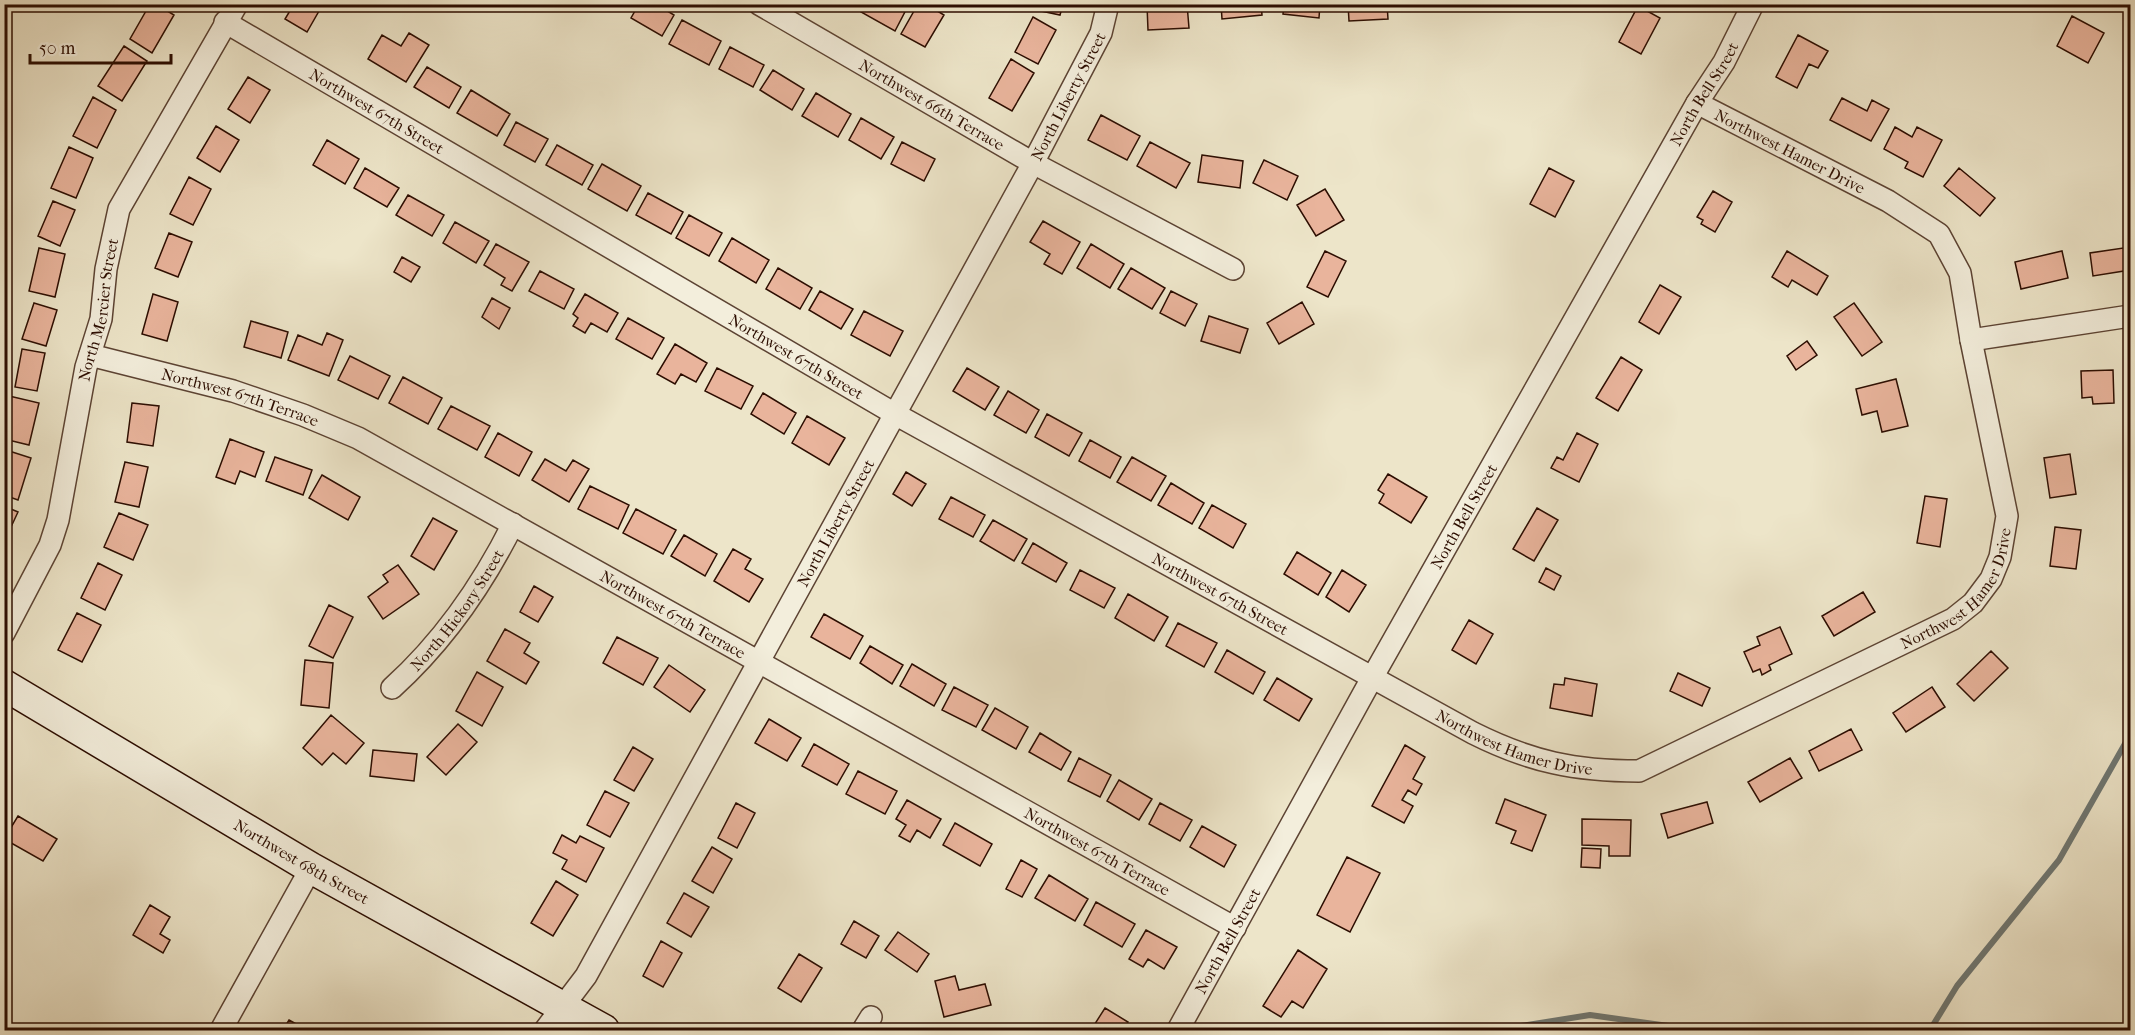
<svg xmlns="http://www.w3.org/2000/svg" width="2135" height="1035" font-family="'IM FELL French Canon',serif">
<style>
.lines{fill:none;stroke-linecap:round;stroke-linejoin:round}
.stream{stroke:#6f7772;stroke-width:6}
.building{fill:#e9b49c;stroke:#2c0d01;stroke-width:1.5}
.street-casing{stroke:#5c4333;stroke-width:24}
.secondary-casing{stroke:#2c0d01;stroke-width:33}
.street{stroke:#f3eedc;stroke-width:21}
.secondary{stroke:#f3eedc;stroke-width:30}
.labels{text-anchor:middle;stroke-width:4.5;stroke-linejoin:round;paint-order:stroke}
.street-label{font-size:16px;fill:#2c0d01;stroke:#f3eedc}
</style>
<rect width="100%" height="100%" fill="#ede5c9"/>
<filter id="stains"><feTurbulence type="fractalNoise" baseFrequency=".00333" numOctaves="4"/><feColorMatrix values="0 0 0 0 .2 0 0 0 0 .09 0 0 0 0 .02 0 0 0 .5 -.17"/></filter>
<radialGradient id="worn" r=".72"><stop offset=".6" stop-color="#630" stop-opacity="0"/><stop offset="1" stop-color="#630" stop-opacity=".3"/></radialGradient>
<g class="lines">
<path class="stream" d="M1516,1030L1521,1026L1590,1015L1697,1030
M1930,1030L1957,986L2059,860L2130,735"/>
</g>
<path class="building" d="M150,4H156L174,15L152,53L130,39Z
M294,4H323L307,32L285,19Z
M639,4H656L674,15L662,36L631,18Z
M865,4H904L908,6L895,31L861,12Z
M918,4H926L944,15L925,47L901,34Z
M1038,4H1063L1060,15L1036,10Z
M1187,4L1189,28L1148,30L1147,5Z
M1221,4H1261L1262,15L1222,19Z
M1284,4H1320L1319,18L1283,14Z
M1348,4H1387L1388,19L1349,21Z
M1638,6L1660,18L1641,54L1619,42Z
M2072,16L2104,33L2088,63L2057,46Z
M1033,17L1056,30L1038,64L1015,52Z
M682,20L721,41L709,65L669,44Z
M409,33L429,45L406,82L368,59L382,35L401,46Z
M1798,35L1828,51L1818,68L1809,64L1797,88L1776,77Z
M124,46L147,61L122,101L98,86Z
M730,47L764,65L753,87L719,69Z
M1011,59L1034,73L1012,111L989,98Z
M427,67L461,87L449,108L414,87Z
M773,70L804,89L792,110L760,90Z
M248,77L270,90L250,123L228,109Z
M471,90L510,114L497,136L457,113Z
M816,93L851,114L838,137L802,116Z
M93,97L116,110L97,148L73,136Z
M1842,98L1867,111L1872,100L1889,109L1871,141L1830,120Z
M1101,115L1140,136L1127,160L1088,140Z
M861,118L894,137L881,159L849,140Z
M516,122L548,139L535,162L504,145Z
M216,126L239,140L220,172L197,158Z
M1895,127L1912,137L1917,127L1942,140L1923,177L1905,168L1908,162L1884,149Z
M327,140L359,159L345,184L313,165Z
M902,142L935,159L924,181L891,164Z
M1150,142L1190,163L1176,188L1137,166Z
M557,145L593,165L582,185L546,165Z
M69,147L93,158L76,198L51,188Z
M1202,155L1243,161L1240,188L1198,182Z
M1264,160L1298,176L1287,200L1253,183Z
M602,164L641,186L627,211L588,189Z
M365,168L399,188L387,207L354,188Z
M1549,168L1574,181L1555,217L1530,204Z
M1959,168L1995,198L1980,216L1944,186Z
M189,177L211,189L193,225L170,214Z
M1325,189L1344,220L1316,236L1297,205Z
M1713,191L1732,202L1715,232L1701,224L1703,220L1697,217Z
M648,193L683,212L671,234L636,215Z
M408,195L444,215L432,236L396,215Z
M53,201L75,210L60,246L38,236Z
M689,215L722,233L709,256L676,238Z
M1043,221L1080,242L1062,274L1044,264L1050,254L1030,242Z
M455,222L489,241L476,263L443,243Z
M169,233L192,242L178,277L155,268Z
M732,238L769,260L756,283L719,261Z
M496,244L529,262L512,291L501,285L505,278L484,265Z
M1091,244L1124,264L1110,288L1077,268Z
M2130,247V270L2093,276L2090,253Z
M39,248L65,254L55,297L29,291Z
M1325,251L1346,261L1328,297L1307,287Z
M1787,251L1828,276L1817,295L1792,280L1788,287L1772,277Z
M2062,251L2068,278L2021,289L2015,262Z
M402,257L420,267L411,282L394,272Z
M778,268L812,288L800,309L766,289Z
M1131,268L1165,288L1152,309L1118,289Z
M540,271L574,289L564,309L529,291Z
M1660,285L1681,297L1659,334L1639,322Z
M820,291L853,309L841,329L809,310Z
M1171,291L1197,304L1185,326L1160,313Z
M153,294L178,302L167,341L142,334Z
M585,294L618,313L607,332L591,323L585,333L573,326L578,318L573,314Z
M492,298L510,308L499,329L482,317Z
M1302,302L1314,324L1279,344L1267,323Z
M34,303L57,310L46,346L22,339Z
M1854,303L1882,342L1862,356L1834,317Z
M864,311L903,331L890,356L851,335Z
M1209,316L1248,329L1240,353L1201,341Z
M628,318L664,338L652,359L616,339Z
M251,321L288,332L281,358L244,347Z
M327,333L343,340L329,376L288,360L298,335L322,345Z
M1807,341L1817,355L1796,370L1787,356Z
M675,344L707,363L696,382L681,374L675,384L657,374Z
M22,349L45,353L37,391L15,387Z
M350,356L390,376L378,399L338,380Z
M1621,357L1642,370L1618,411L1596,398Z
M717,368L753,386L741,409L705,391Z
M967,368L999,387L985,410L953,391Z
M2113,370L2114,403L2093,404L2092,397L2082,398L2081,371Z
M403,377L442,398L428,424L389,403Z
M1896,379L1908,426L1882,432L1877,411L1862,415L1856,389Z
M1008,391L1039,410L1026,433L994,415Z
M763,393L796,413L784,434L751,414Z
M5,395L39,403L29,445L4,439L9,418L4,417Z
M132,403L159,406L153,446L127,442Z
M451,406L490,426L477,450L438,429Z
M1047,414L1082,433L1069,456L1035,437Z
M807,416L845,438L829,465L792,443Z
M498,433L532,452L519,476L485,457Z
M1577,433L1598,444L1579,482L1551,468L1557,457L1563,460Z
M230,439L264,452L255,477L240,471L235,484L216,477Z
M1090,440L1121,457L1110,478L1079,461Z
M6,450L31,458L18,500L4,495Z
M2070,454L2076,494L2050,498L2044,458Z
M275,457L312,470L303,495L266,481Z
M1132,457L1166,476L1151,501L1117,482Z
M545,459L566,471L573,460L589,469L569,502L532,480Z
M125,462L148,467L139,507L115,502Z
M906,472L926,484L912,506L893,494Z
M1388,474L1427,497L1411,523L1379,503L1384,494L1378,490Z
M322,475L360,497L348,520L309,498Z
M1171,483L1204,503L1192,524L1158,505Z
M590,486L629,505L618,529L578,509Z
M1925,496L1947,499L1940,547L1917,543Z
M951,497L985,515L973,537L939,519Z
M1212,505L1246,524L1233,548L1199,528Z
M4,506L18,512L4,542Z
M1537,508L1558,520L1534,561L1513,549Z
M636,509L676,530L663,554L623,533Z
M119,513L148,525L133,560L104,547Z
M433,518L457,531L434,570L411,556Z
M993,520L1027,539L1014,561L980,541Z
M2055,527L2081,530L2076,569L2050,566Z
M684,535L717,554L705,576L671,556Z
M1033,543L1067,563L1056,582L1022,563Z
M733,549L751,559L745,569L763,579L749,602L714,581Z
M1297,552L1331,573L1318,595L1284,574Z
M98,563L122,575L105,610L81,598Z
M398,565L419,594L383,619L368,597L388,582L383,575Z
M1546,568L1561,576L1554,590L1539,582Z
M1080,570L1115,588L1104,608L1070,590Z
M1342,570L1366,585L1349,612L1326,597Z
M534,586L553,597L538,622L520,612Z
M1863,592L1875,612L1834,636L1822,616Z
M1128,594L1168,617L1154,641L1115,618Z
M329,605L353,617L333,658L309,646Z
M77,613L101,625L82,662L58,650Z
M824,614L863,636L850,659L811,637Z
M1469,620L1493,634L1476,664L1452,650Z
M1178,623L1217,643L1204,667L1166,646Z
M1780,627L1792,654L1769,665L1771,670L1762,675L1760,669L1753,672L1744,652L1760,645L1757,637Z
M505,629L530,643L524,653L539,662L526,684L487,661Z
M617,637L658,658L643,685L603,663Z
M870,646L903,665L892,684L860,663Z
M1227,650L1265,672L1253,694L1215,672Z
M1991,651L2008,668L1974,701L1957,684Z
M305,660L333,663L329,708L301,705Z
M912,664L946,684L934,706L900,686Z
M669,665L705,690L690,712L654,687Z
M477,672L503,687L482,726L456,711Z
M1678,673L1710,688L1702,706L1670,691Z
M1277,678L1312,699L1299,721L1264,700Z
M1565,678L1597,684L1592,716L1550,708L1554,684L1564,685Z
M954,687L988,705L976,727L942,710Z
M1932,687L1945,707L1906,732L1893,713Z
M995,708L1028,727L1016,749L982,730Z
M331,715L364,743L346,764L333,753L322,765L303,748Z
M769,719L801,738L787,761L755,743Z
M458,724L477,742L446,775L427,757Z
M1851,729L1862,750L1819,771L1809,751Z
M1040,733L1071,752L1061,770L1029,752Z
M814,744L849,764L837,785L802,766Z
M1405,745L1425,757L1413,779L1422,784L1416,795L1408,790L1402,800L1413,806L1404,823L1372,806Z
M633,747L653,759L634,791L614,780Z
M373,750L417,754L414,781L370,776Z
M1079,758L1111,775L1100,797L1068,781Z
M1790,758L1802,778L1760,802L1748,782Z
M858,771L897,791L885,814L846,794Z
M1119,780L1152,799L1139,820L1107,801Z
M605,791L629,803L610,837L587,825Z
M1505,799L1546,815L1532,851L1511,843L1516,831L1496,823Z
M907,800L941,819L930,838L917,830L910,842L899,836L906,825L896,819Z
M1707,802L1713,823L1668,838L1661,814Z
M736,803L755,813L737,848L718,838Z
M1160,803L1192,820L1180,841L1149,824Z
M18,816L57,839L43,861L4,839Z
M1582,819L1631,820L1630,856H1609V846L1582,845Z
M955,823L992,844L980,866L943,845Z
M1202,826L1236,845L1224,867L1190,847Z
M562,835L576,843L580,836L604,848L586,882L562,869L567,860L553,853Z
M712,847L732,859L713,893L692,881Z
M1582,848L1601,849L1600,868L1581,867Z
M1347,857L1380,873L1350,932L1317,915Z
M1021,860L1037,869L1022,897L1006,889Z
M1049,875L1088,899L1075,921L1035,898Z
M556,881L578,895L553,936L531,923Z
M684,893L709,907L691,937L667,923Z
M1096,902L1135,924L1122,947L1084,925Z
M150,905L170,917L160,934L170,940L163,953L133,935Z
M854,921L879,936L866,958L841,944Z
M1146,930L1177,947L1164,969L1148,959L1143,967L1129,959Z
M898,932L929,954L917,972L885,950Z
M661,941L682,953L663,987L643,976Z
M1298,950L1327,969L1303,1008L1292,1001L1281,1017L1263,1006Z
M799,954L822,968L801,1002L778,988Z
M955,976L959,990L985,984L991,1005L944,1017L935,981Z
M1105,1008L1128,1022L1123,1030H1091Z
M289,1020L307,1030H283Z"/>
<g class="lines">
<defs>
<g id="street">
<path id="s1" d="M759,4L1033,163L1233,269"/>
<path id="s2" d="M225,22L895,414L1473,733C1531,762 1575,771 1639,771L1953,619L1973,603L1991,579L2000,557L2007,516L1971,340L1960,273L1939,234L1888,201L1697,103"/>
<path d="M1971,340L2130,316"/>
<path id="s3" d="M90,355L233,391L303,415L358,438L1235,928"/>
<path id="s4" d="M4,633L50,545L58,520L86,367L101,319L106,269L119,209L237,4"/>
<path id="s5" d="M392,688C444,641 482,586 513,524"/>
<path d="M221,1030L311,868"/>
<path id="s6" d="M545,1030L586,976L1033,163L1101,33L1108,4"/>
<path d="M863,1030L871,1017"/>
<path id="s7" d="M1178,1030L1372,678L1697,103L1724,62L1753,4"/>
</g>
<g id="secondary">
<path id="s8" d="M4,685L311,868L604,1030"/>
</g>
</defs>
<use href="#street" class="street-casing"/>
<use href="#secondary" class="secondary-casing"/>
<use href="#street" class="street"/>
<use href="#secondary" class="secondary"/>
</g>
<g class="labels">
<g class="street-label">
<text dy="6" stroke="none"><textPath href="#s7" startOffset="1074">North Bell Street</textPath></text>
<text dy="6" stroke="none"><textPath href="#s6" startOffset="1071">North Liberty Street</textPath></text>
<text dy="6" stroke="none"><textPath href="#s1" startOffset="200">Northwest 66th Terrace</textPath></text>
<text dy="6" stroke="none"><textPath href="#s2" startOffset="176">Northwest 67th Street</textPath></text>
<text transform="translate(1790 151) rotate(27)" y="6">Northwest Hamer Drive</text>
<text dy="6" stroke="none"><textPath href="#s4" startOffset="340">North Mercier Street</textPath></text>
<text dy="6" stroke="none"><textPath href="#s2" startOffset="662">Northwest 67th Street</textPath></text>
<text dy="6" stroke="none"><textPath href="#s3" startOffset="156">Northwest 67th Terrace</textPath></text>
<text dy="6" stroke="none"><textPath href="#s7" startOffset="588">North Bell Street</textPath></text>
<text dy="6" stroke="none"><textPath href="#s6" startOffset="585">North Liberty Street</textPath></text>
<text dy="6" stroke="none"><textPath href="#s2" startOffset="1983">Northwest Hamer Drive</textPath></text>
<text dy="6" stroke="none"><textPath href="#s2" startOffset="1148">Northwest 67th Street</textPath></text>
<text dy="6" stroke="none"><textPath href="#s5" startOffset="102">North Hickory Street</textPath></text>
<text dy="6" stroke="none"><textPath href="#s3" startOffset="642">Northwest 67th Terrace</textPath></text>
<text dy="6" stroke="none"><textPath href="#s2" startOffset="1479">Northwest Hamer Drive</textPath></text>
<text dy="6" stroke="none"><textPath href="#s3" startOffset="1128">Northwest 67th Terrace</textPath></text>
<text dy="6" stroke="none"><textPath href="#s8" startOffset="346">Northwest 68th Street</textPath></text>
<text dy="6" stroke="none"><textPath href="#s7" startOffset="102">North Bell Street</textPath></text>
</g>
</g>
<rect width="2135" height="1035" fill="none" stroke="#ede5c9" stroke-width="24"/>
<rect x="6" y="6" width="2123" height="1023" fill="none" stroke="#2c0d01" stroke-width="3"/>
<rect x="12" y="12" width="2111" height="1011" fill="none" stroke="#2c0d01" stroke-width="1.5"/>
<path d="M30 54v9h141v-9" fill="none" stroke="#2c0d01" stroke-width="3"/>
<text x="39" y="54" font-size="18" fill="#2c0d01" stroke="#f3eedc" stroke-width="4.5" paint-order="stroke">50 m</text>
<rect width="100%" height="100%" filter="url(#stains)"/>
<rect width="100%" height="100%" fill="url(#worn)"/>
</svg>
